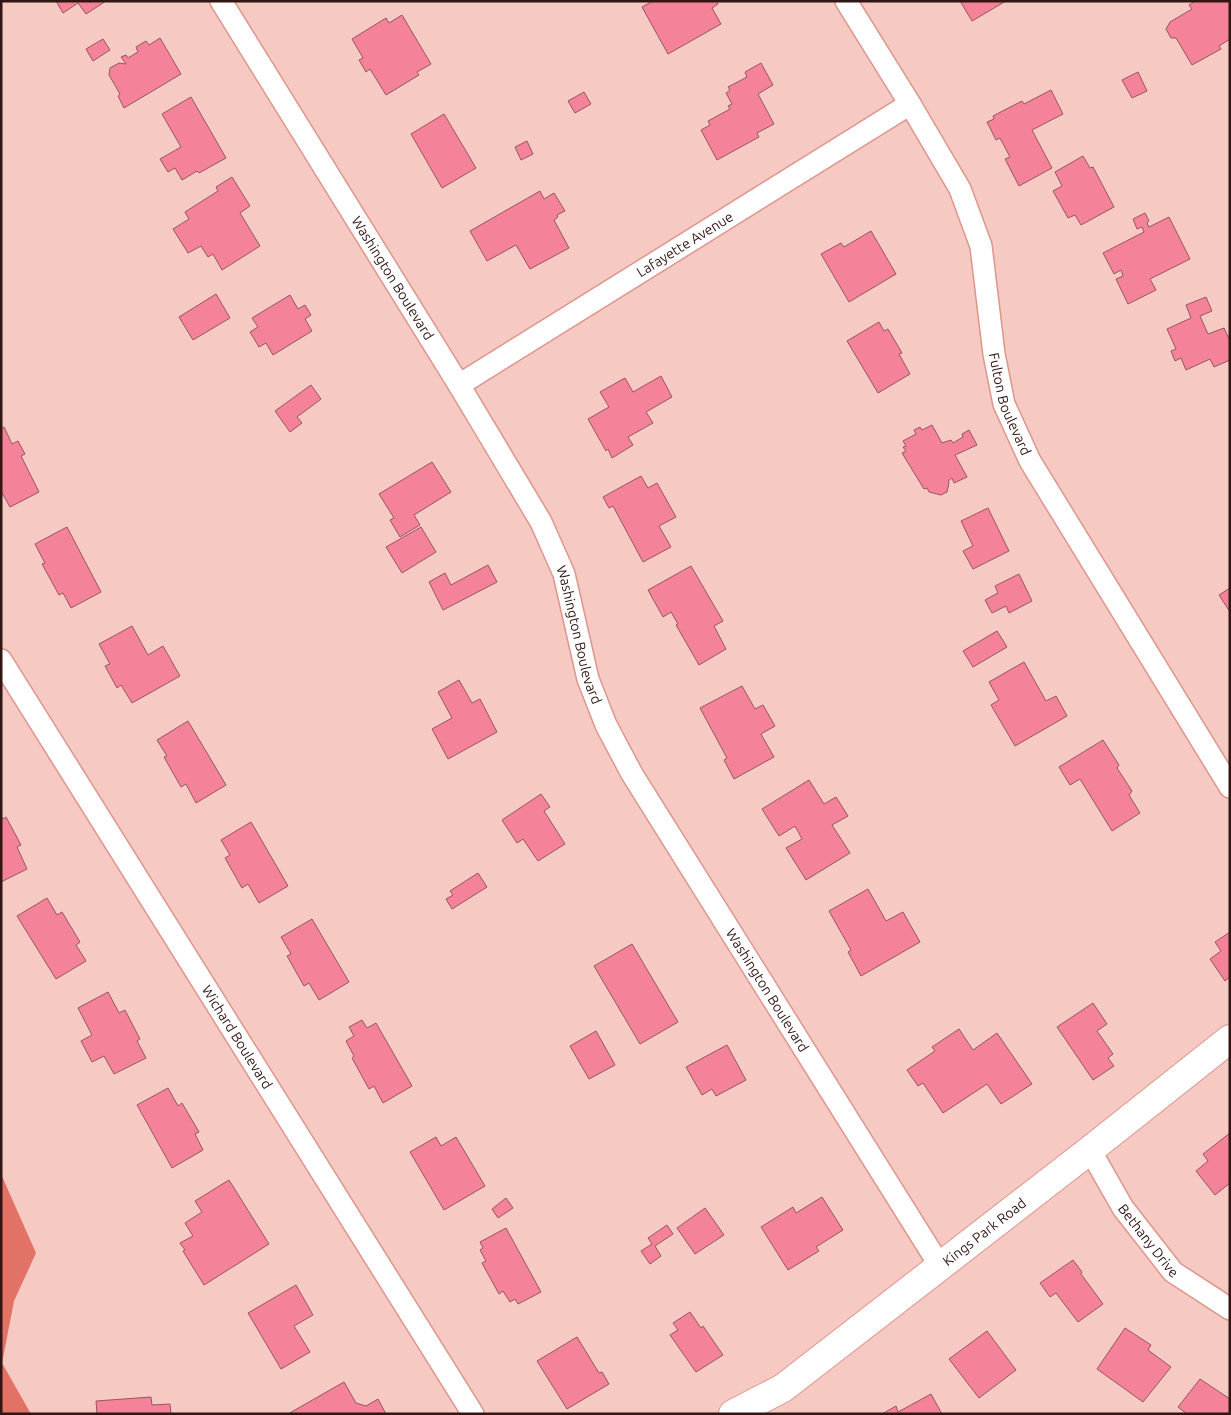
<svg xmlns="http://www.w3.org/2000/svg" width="1231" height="1415" font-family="Ubuntu,sans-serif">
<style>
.forest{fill:#e17265}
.building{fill:#f48299;stroke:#965561}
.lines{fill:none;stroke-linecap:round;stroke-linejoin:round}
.minor-casing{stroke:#dc968c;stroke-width:24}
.tertiary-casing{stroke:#dc968c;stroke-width:30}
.minor{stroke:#fff;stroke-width:21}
.tertiary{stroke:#fff;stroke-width:28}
.labels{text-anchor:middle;stroke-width:4;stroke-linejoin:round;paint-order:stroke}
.street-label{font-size:14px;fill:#311613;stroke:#f6c9c2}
</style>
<rect width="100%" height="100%" fill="#f6c9c2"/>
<path class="forest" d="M1,1174L36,1253L14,1301L2,1363L31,1414H1Z"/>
<path class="building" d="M56,1H106L86,14L78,3L63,13Z
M653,1H717L718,4L712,8L721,24L668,54L642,7Z
M960,1H1006L972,21Z
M1195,1H1230V39L1219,46L1221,49L1192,65L1176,38H1171L1166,29L1170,22L1192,9L1189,5Z
M402,15L431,64L417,72L419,75L386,95L370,69L366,72L359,60L363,58L352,39L386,18L389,23Z
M160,38L181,74L124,108L118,96L120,94L109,75L110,68L119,63L126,64L121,57L126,55L128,58L138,52L136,47L146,41L149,45Z
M103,39L110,50L93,61L86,49Z
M761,63L773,85L758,94L774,124L757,133L759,137L717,160L701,130L710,125L708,121L730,109L728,106L732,104L726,93L730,90L728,87L747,77L745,72Z
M1138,72L1147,91L1132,98L1122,80Z
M1051,90L1063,114L1032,130L1052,168L1019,186L1005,159L1010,157L1000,138L996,140L987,122L994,119L993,116L1022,101L1024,104Z
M584,92L591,104L575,113L568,101Z
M191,97L226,158L199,173L197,171L182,180L175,168L168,172L160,159L181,147L162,114Z
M444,114L476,168L442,188L411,134Z
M527,141L533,154L521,160L515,147Z
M1083,156L1090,168L1093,167L1114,207L1081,225L1075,215L1068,218L1053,191L1062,186L1055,172Z
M232,177L250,206L240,213L260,246L222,270L213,254L208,257L201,246L188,253L173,229L189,219L185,212L218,191L216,187Z
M540,191L544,199L554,193L565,211L557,215L558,217L554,220L569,248L530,269L516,245L487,261L470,231Z
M1145,213L1149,221L1147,223L1149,227L1169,217L1190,259L1150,279L1156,290L1128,304L1116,279L1123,276L1121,270L1114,274L1103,253L1144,232L1142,227L1137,229L1133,219Z
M871,231L896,274L849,302L821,254L841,243L844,247Z
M216,294L230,318L193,340L179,317Z
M290,295L298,309L305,305L311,315L305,319L312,331L273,355L266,343L259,347L250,332L258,327L252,318Z
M1206,297L1212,311L1200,316L1208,334L1224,328L1230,341V360L1214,367L1210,359L1186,370L1181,358L1175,361L1171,351L1176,349L1167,329L1191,318L1186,305Z
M879,322L884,331L888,329L902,353L899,354L910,374L878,393L847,341Z
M661,376L672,397L646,412L653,423L628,437L633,445L612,458L608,449L606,451L588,419L609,407L600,392L625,378L633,392Z
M311,385L321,399L297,417L302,423L290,432L275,411Z
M932,425L942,443L951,440L953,443L963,437L962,434L969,430L977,445L955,455L967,477L954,483L952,478L948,481L949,483L947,492L941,495L929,492L927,488L924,489L902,453L906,451L903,447L906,446L903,441L916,434L914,430L920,427L922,430Z
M4,427L12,444L18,441L25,454L21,456L39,492L10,507L1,491V429Z
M432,462L451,492L414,515L420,525L400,537L390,520L394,518L379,494Z
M641,476L648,488L657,483L676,517L659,526L671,547L643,562L613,506L609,508L603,497Z
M988,508L1009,551L973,569L963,551L973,546L961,521Z
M67,527L101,592L71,608L63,593L59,595L42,564L45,563L35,544Z
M421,527L436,552L402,573L386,547Z
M488,565L497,582L443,610L429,582L445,573L451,585Z
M691,566L723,621L714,626L726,649L699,665L676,625L678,624L671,612L663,617L648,590Z
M1019,574L1032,601L1009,613L1006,606L992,613L985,600L998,593L995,586Z
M1230,588V612L1219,595Z
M132,626L148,655L163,646L180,676L132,703L121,685L117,688L105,666L110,664L99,644Z
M997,631L1007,647L973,667L963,651Z
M1024,662L1046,701L1056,696L1067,716L1015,746L991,705L999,700L989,682Z
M459,680L472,703L480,699L497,732L448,759L432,729L452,718L438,692Z
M742,686L755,709L763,705L775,726L761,734L774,757L734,779L724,760L727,758L700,708Z
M188,721L226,785L196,803L186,784L181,787L164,757L167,756L157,740Z
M1103,740L1119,765L1117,768L1132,791L1129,795L1140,813L1112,831L1080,779L1070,785L1059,767Z
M809,780L824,804L836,797L848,816L832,825L850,853L806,880L786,848L802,839L795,826L779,836L762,809Z
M541,794L550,807L544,811L565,844L538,861L523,839L517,843L502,820Z
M1,816L3,819L6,817L21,845L17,847L27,869L1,882Z
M251,822L288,886L259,903L248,884L242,888L225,858L230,855L221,840Z
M478,873L487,887L452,909L446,899L453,895L450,891Z
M868,889L886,921L903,912L920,942L861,976L848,952L851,950L829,911Z
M47,898L57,915L62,912L80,942L76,945L86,961L56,979L17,916Z
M312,919L349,982L319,1000L309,983L304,986L287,956L291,954L281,937Z
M1230,932V977L1225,981L1210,959L1221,951L1215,942Z
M632,944L678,1022L640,1044L594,966Z
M108,992L119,1013L125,1010L140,1039L137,1041L146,1058L114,1074L104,1056L92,1062L81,1041L92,1035L78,1008Z
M1093,1003L1107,1024L1097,1031L1113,1054L1108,1058L1114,1066L1093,1080L1057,1027Z
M362,1020L367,1028L376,1023L412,1086L383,1103L374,1086L369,1089L352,1058L354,1056L346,1041L354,1036L349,1027Z
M959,1029L973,1050L997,1033L1032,1084L1001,1104L987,1084L943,1113L923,1083L918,1086L907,1070L935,1051L932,1047Z
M596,1031L615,1065L589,1079L570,1046Z
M727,1045L746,1080L716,1096L712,1089L702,1095L686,1067Z
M168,1088L178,1106L182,1103L199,1132L195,1134L203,1150L172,1168L137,1105Z
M1230,1133V1183L1215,1195L1196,1171L1208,1161L1203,1154Z
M436,1137L441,1146L456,1137L485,1186L444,1210L410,1152Z
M229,1180L269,1244L204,1285L183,1251L185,1250L180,1243L193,1236L185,1223L202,1212L195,1201Z
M822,1197L843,1230L816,1247L819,1251L788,1270L761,1227L793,1207L796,1213Z
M506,1198L513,1208L498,1218L492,1209Z
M705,1208L724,1235L695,1254L677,1228Z
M667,1225L673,1234L655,1246L661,1256L650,1264L641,1251L652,1244L648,1238Z
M506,1228L541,1292L518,1304L515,1299L510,1302L503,1291L499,1294L482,1263L486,1261L480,1250L483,1248L480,1242Z
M1073,1260L1082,1272L1081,1274L1103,1304L1078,1322L1056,1293L1050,1297L1040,1283Z
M296,1285L313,1315L294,1326L310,1352L281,1369L248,1313Z
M690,1312L701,1328L703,1326L723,1355L696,1372L670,1335L678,1330L673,1323Z
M1125,1328L1151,1345L1148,1350L1171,1367L1143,1402L1097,1369Z
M987,1331L1016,1370L979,1398L949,1359Z
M577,1337L599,1373L602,1372L609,1384L567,1409L537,1361Z
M1200,1379L1230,1399V1414H1187L1178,1407Z
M344,1382L356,1403L366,1406L378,1399L386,1414H288Z
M931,1394L942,1414H882L896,1406L898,1412Z
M151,1397L152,1405L170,1404L171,1414H97L96,1401Z"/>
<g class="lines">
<defs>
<g id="minor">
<path id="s1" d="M221,1L459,385L541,522L564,574L588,679L606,725L632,774L940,1266"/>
<path id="s2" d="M846,1L910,104L960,189L981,246L994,354L1004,404L1030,461L1230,787"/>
<path id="s3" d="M459,385L910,104"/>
<path id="s4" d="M1,660L473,1414"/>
<path id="s5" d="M1090,1150L1123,1208L1173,1272L1230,1309"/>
</g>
<g id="tertiary">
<path id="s6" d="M733,1414L783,1388L1090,1150L1230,1039"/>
</g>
</defs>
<use href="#minor" class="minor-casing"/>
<use href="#tertiary" class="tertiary-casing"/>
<use href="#minor" class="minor"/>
<use href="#tertiary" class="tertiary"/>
</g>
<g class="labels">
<g class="street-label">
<text dy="5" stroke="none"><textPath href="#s3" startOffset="266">Lafayette Avenue</textPath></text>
<text dy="5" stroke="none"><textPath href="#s1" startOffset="326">Washington Boulevard</textPath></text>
<text dy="5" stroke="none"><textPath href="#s2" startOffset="442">Fulton Boulevard</textPath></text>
<text dy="5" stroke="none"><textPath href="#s1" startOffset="731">Washington Boulevard</textPath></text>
<text dy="5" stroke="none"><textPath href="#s1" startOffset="1136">Washington Boulevard</textPath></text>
<text dy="5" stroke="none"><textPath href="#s4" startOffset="445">Wichard Boulevard</textPath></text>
<text dy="5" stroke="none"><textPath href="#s6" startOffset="311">Kings Park Road</textPath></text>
<text dy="5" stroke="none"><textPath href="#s5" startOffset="108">Bethany Drive</textPath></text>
</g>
</g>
<rect width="1231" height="1415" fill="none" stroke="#311613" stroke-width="5"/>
</svg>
